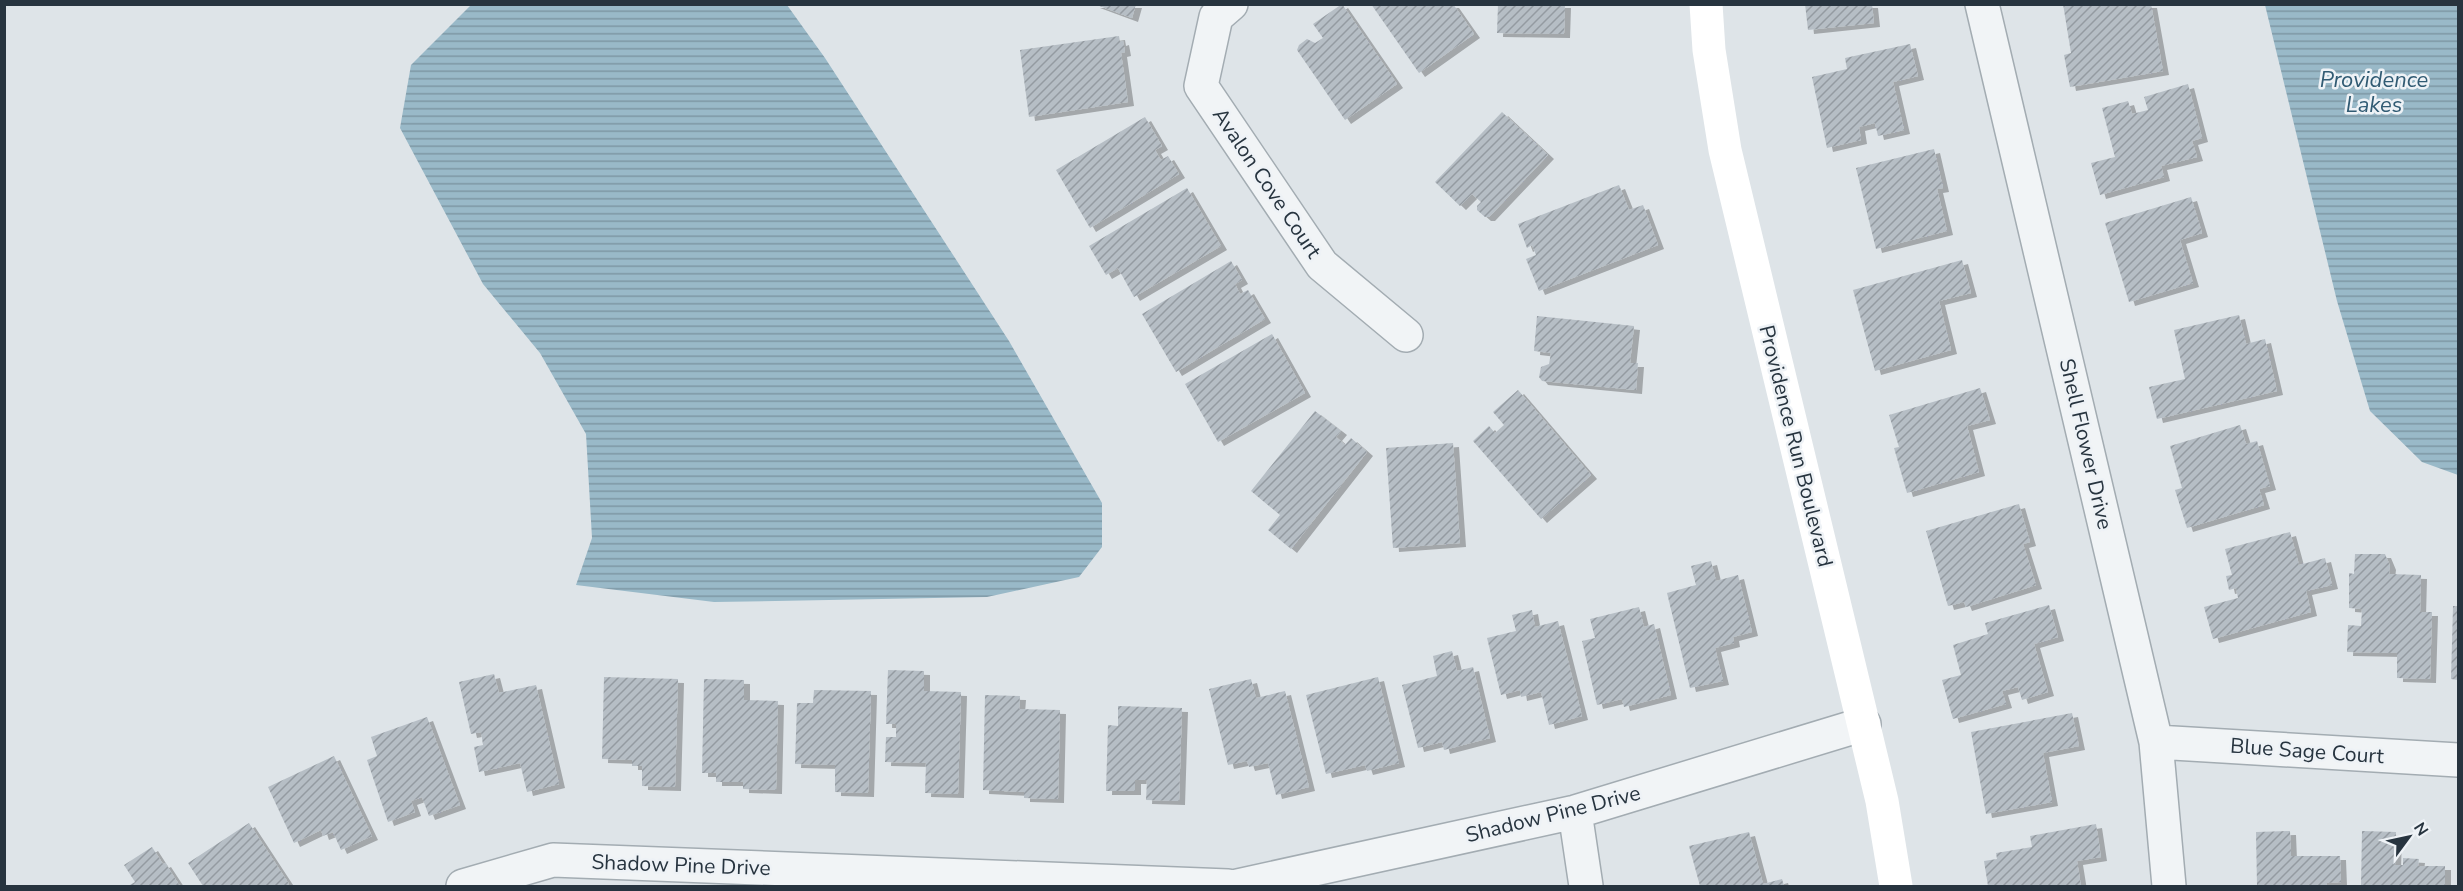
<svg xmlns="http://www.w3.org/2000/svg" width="2463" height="891" font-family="'Nunito Sans',sans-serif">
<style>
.water{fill:url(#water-rules)}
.building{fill:url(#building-hatch);filter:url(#shadow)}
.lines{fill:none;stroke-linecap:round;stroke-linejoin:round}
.street-casing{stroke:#a3acb2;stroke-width:36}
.street{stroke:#f1f4f6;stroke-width:33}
.secondary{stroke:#fff;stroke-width:33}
.labels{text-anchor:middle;stroke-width:5;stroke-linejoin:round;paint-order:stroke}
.street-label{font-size:21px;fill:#27343f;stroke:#eef2f6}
.water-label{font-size:22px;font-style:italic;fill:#315b73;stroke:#eef2f6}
</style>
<defs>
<pattern id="water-rules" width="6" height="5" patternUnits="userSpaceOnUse" patternTransform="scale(1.5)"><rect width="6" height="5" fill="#99b9c8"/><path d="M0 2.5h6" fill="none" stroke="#7d97a4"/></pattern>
<pattern id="building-hatch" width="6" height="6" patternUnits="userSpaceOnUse" patternTransform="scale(1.5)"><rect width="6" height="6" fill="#b6bec5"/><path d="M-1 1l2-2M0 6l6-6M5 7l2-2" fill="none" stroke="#949ba1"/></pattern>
<filter id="shadow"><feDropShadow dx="6" dy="4" stdDeviation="0" flood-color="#0004"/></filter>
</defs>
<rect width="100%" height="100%" fill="#dee4e8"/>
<path class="water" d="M471,5H787L825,58L1009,341L1102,503V547L1079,577L987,597L829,600L714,602L576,585L592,538L586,434L540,353L483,284L400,128L411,65Z
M2265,5H2458V475L2422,462L2370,411L2337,301Z"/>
<path class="building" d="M1094,4H1136L1132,18Z
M1342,4L1397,84L1345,120L1297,50L1299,45L1307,39L1315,43L1323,38L1313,24Z
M1371,4H1453L1474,34L1419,73Z
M1498,4H1565L1564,34L1497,33Z
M1805,4H1872L1874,23L1808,30Z
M2063,4H2151L2163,71L2070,87L2064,55L2071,53Z
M1119,36L1120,42L1123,41L1125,52L1121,53L1128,102L1029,117L1020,50Z
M1910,44L1918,76L1893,82L1904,130L1878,136L1875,123L1859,127L1861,140L1827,148L1812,77L1847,69L1845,58Z
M2188,84L2202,138L2192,141L2197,157L2161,166L2164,177L2100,195L2091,163L2115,157L2102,108L2128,101L2132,114L2148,110L2144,97Z
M1502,112L1548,155L1489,217H1485L1477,210V206L1481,202L1472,194L1460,206L1435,182Z
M1145,117L1162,146L1155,150L1161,160L1168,156L1179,174L1090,228L1056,170Z
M1934,149L1943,188L1937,189L1947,231L1876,249L1856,168Z
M1619,185L1629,210L1643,205L1658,245L1539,291L1526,259L1536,255L1532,245L1527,248L1518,224Z
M1187,188L1221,246L1134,297L1118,268L1106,275L1089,246Z
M2191,197L2202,233L2180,240L2193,283L2129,302L2105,223Z
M1962,260L1971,293L1939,301L1951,350L1875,371L1853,290Z
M1231,261L1242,280L1235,284L1240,294L1248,290L1265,319L1176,372L1142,314Z
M2239,315L2246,344L2265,339L2277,391L2157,419L2149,387L2185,379L2174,330Z
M1537,316L1634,326L1630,363H1638L1636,390L1542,381L1539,377L1541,367L1549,364L1551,353L1534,351Z
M1272,334L1305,393L1218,442L1185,384Z
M1980,388L1990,420L1967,426L1979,472L1907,493L1894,448L1899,447L1889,415Z
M1518,390L1591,475L1541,519L1473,441L1489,426L1495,433L1504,425L1493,412Z
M1315,411L1341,431L1336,437L1345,445L1351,438L1367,452L1291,549L1268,530L1280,515L1251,491Z
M2240,425L2246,444L2257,441L2270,486L2259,489L2264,505L2187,528L2175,490L2182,488L2170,446Z
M1453,443L1460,543L1393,548L1386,448Z
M2019,504L2030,542L2023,544L2036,585L1966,607L1964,602L1948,606L1926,531Z
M2290,532L2299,565L2325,558L2332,585L2306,591L2311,612L2213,639L2204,607L2238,598L2236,588L2229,590L2226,576L2232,575L2225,549Z
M2355,554H2385L2390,566L2389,574L2421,575L2420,612H2432L2430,679L2397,678V653L2347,652L2348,625L2361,626L2362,609L2349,608V573L2354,574Z
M1711,561L1716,581L1738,575L1752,632L1733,637L1734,643L1715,648L1723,681L1690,688L1667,593L1696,585L1691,566Z
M2049,605L2058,637L2034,644L2048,692L2022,700L2018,687L2002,691L2006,704L1953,719L1942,680L1961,675L1953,645L1988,634L1985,623Z
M2453,606H2458V680L2451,679Z
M1639,607L1644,627L1654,624L1671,695L1624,707L1622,699L1597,705L1582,641L1595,638L1590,619Z
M1532,610L1535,627L1558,621L1582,716L1549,725L1541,692L1521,697L1520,690L1501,695L1487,638L1516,631L1512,615Z
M1452,651L1457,671L1473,667L1490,738L1444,750L1442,742L1418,748L1402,685L1437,676L1433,656Z
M888,670L924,671V691L961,692L958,794L925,793L926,763L885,762L886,737H896V724H886Z
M494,674L499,693L536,685L559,784L527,792L520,763L479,772L474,747L483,745L481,732L471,734L459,682Z
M604,677L678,679L675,787L642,786V766H632V760L602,759Z
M1378,677L1399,763L1367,771L1365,765L1326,774L1306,695Z
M704,679L744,680V700L778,701L776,790L743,789V782H716V773H702Z
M1251,679L1256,698L1285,691L1309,787L1276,795L1268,763L1249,767L1247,761L1228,765L1209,689Z
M814,690L871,691L868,793L835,792V765L795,764L797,703H813Z
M985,695L1020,696L1019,709L1060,710L1058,799L1024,798V792L983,790Z
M1118,706L1182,708L1179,801L1146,800L1147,780H1135V791H1106L1108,725L1118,726Z
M2072,713L2079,746L2043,753L2052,802L1986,814L1971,732Z
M427,717L460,805L429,816L422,797L411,801L415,812L388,822L367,760L377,756L371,737Z
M334,756L372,836L341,850L333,832L323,836L321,830L294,843L268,787Z
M249,823L289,884L286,886H203L188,863Z
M2096,824L2101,857L2077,861L2081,886H1988L1984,861L1997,859L1996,853L2032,847L2030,836Z
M2290,831L2291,856H2340L2341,882L2327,883V886H2257L2256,832Z
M2362,831L2396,832L2395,865H2403V858L2419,859L2418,866H2445V886H2361Z
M1749,832L1763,884L1782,879L1784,886H1700L1689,846Z
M152,847L163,864L165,863L180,886H128L135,882L124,865Z"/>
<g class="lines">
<defs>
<path id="street" d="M1231,4L1216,17L1201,86L1322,265L1406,335
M1982,4L2156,742L2169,886
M2156,742L2458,760
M1575,812L1586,886
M463,886L553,860L1228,886
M1237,886L1575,812L1864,724"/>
</defs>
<use href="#street" class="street-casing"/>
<use href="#street" class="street"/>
<path class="secondary" d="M1706,4L1709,50L1725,150L1882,801L1896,886"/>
</g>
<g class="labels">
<g class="street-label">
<text transform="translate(1267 183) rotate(56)" y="7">Avalon Cove Court</text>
<text transform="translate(2086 444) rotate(77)" y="7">Shell Flower Drive</text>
<text transform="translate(1796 446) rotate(76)" y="7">Providence Run Boulevard</text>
<text transform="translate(2307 751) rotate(4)" y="7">Blue Sage Court</text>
<text transform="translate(1553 814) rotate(-14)" y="7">Shadow Pine Drive</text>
<text transform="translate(681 865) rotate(2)" y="7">Shadow Pine Drive</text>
</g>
<g class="water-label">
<text x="2374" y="87">Providence<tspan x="2374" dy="25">Lakes</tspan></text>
</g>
</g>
<rect width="2463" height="891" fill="none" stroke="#27343f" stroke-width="12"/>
<g transform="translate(2409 837) rotate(57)" stroke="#eef2f6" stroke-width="4.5" paint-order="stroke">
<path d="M0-4.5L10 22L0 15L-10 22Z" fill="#27343f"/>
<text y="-9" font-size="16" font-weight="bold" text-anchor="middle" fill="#27343f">N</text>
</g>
</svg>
